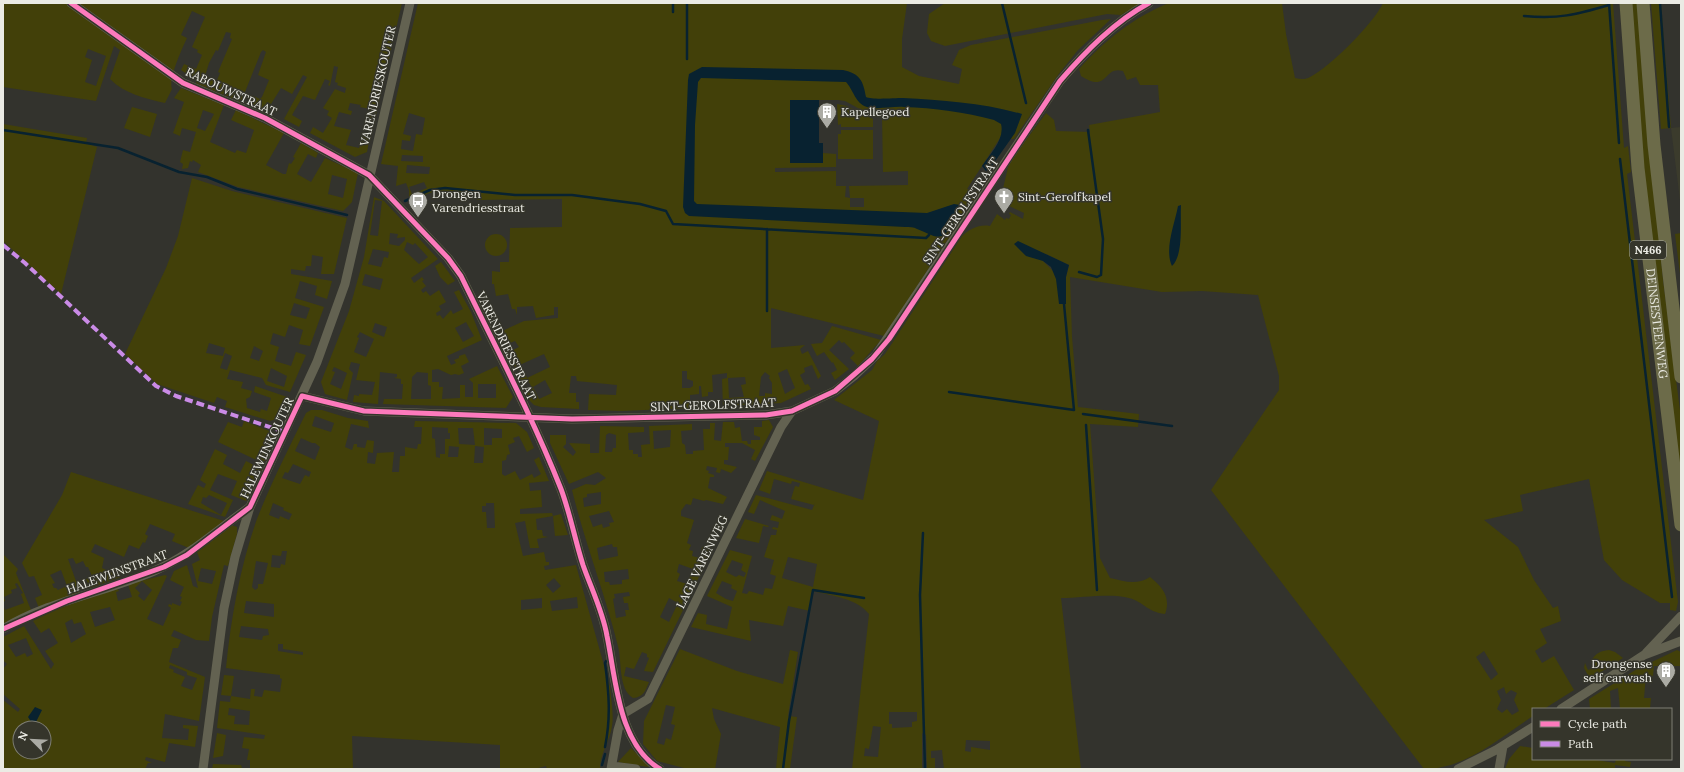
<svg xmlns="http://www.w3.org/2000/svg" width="1684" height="772" font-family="Lora,serif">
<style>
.built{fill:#3b3b2c}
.green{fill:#424009;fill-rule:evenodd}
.water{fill:#082230}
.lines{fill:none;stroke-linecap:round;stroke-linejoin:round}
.stream{stroke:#082230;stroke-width:2.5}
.minor{stroke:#636251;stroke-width:9}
.highway{stroke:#6c6b49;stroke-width:13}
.quiet{stroke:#ca8be6;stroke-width:4;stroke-dasharray:8 4;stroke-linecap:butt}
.cycleway-casing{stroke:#35352b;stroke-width:8}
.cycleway{stroke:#fd7abc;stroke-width:5}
.labels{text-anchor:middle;stroke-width:3;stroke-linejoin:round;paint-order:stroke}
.shield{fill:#35352b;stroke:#b4b4ac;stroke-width:1}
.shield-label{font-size:11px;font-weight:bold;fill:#ebebe4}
.street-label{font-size:12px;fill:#ebebe4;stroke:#35352b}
.poi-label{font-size:12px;fill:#ebebe4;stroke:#35352b;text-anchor:start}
</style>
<rect width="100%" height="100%" fill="#33332d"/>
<path class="built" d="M1681,127V208L1671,128Z"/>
<path class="green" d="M3,3H402L374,123L367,122L370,109L360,107L361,105L350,103L348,110L352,111L351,115L339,112L334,126L351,130L346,145L359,148L364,135L370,136L367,152L355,157L310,133L313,127L323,133L332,118L327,115L329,111L323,108L335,89L345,93L346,88L337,85L338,83L335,82L338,67L334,66L330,86L328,85L330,81L325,79L315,100L303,96L292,115L302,121L299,127L284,119L307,77L303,75L292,94L281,88L271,104L267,102L262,112L248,106L251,95L260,99L262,97L269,80L258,75L266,52L263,50L261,52L241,102L196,83L197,81L181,70L184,64L196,69L202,55L197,52L198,50L192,47L205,17L192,11L181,35L187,38C182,49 168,79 172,89L165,103C144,98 125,94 110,79L120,50L114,46L96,101L3,87ZM226,32L231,33L230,38L232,39L218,72L220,73L217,80L205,76L209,63L216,50L218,51ZM88,49L106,56L96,86L85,82L92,60L85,57Z
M418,3H907L902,39V67L919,76L959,84L962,69L952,65L959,50L971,45L1102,20L1111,19L1078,50L1058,75L1014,139L1000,138L967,189L979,192L884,336L771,308V348L805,345L800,349L802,354L808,351L821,376L818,379L812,365L804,368L805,372L800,375L805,385L808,384L811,389L781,403L723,406L722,379L727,378V373L712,375L713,392H708V396L702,397L701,386H699V394L690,395V408L622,411L588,410L589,394L616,395L617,385L577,381L576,376H571L569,393H576V402H579V409L541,407L534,405L530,401L525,389L531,386L529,382L523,385L519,376L525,373L527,378L550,367L544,354L515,367L513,364L518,362L513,350L519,347L515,341L505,345L500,332L524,321L558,318V307H554V315L536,318L533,306L517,307V315L515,309H512L508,294L496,296L494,284H492V271L500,272V262H509L510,228L562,227V199L477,200V194L435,191L412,200L409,196V190L406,183L396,186L398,166L381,164ZM790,100H838L845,101L869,114H882L883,172L908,171V185L849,186L850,198L845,197L846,186H836V171L775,172V168L836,167V154L823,153ZM409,113L425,118L422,135L416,134L413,151L401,149L402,140L410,141L411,136L403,134ZM402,155L423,156V162L401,161ZM407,165L430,167L429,174L406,173ZM424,182L427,188L412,194L409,187ZM850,198H864V207H850ZM787,369L795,388L785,394L778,373ZM682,371H687V379L693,381V386L690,388H682ZM765,372L770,376L769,378L772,383V394L765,393V396H759L761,377ZM745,377L746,384L741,385L744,397L729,398L728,378ZM545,380L552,393L539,399L533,387Z
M945,3H1142L1121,15L1107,14L945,46L931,41L927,33L929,14Z
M1169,3H1282L1286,34L1295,78C1300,79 1305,80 1310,77C1330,67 1374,23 1383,3H1613L1624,148L1628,146L1631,172L1627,174L1678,602L1676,611L1670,610V603H1660L1622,580L1604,560L1589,479L1520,495L1523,511L1484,520L1518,547L1534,580L1553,608L1558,606L1561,621L1540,629L1547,643L1535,651L1542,663L1554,656L1574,690L1544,709H1533V716C1499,738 1466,769 1424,769L1211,490L1279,390V376L1258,295L1202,291L1162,292L1070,277L1072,337L1078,407L1139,414L1138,427L1090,424L1100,558L1110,578C1124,581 1136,586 1150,577C1163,587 1171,598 1165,614C1147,612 1144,602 1129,598C1111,593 1081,598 1061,598L1081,769H944L942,750L931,751V758H935V768L927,769L926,735L922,733V769H852L869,614C856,598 832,596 813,591L810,611L788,606L783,626L749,620L751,641L691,627L698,613L707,615L706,624L727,629L732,607L707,596L730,550L752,556L742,593L747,594L749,591L763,595L765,588L772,589L776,576L770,574L774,560L764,557L771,535H776L777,530L772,529L773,527L778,528L779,522L770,520L772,515L782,519L785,511L760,500L754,514L748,512L756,495L812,510L815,503L814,505L791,499L795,486L799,487L800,483L792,481L791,484L774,479L770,494L759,490L767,471L863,500L879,421L834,400L872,370L877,361L885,354L962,236C970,229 979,224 990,226L997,214L1005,220L1006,218L1009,219L1011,215L1009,214L1010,212L1023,219L1024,213L1003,203L1001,197L1009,163L1046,113L1054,120L1056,131L1090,132L1089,125L1160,112L1158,85H1140L1136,77L1127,80L1123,71C1103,65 1109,94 1081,76L1079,69C1104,41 1134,17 1169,3ZM1046,254L1069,265L1066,277V304L1053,271L1043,261ZM788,557L817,564L813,587L782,578ZM732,560L743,564L741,570L746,573L744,577L739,575L736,577L726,572ZM722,581L732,585L731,588L737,591L733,601L726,599L716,593ZM1484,651L1498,674L1491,680L1476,657ZM1504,687L1506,694L1511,690L1517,693L1514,700L1519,711L1512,715L1507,709L1502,713L1497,709L1501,700L1497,691ZM889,712H917V721L912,722V727L892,728V724H889ZM873,726L881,727L878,757L864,756L865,748L869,749ZM966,740L990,741V750L971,747V752L965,751Z
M1630,3H1637L1663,280L1681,418V485L1641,156Z
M1651,3H1661L1671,128L1661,129Z
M181,88L224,105L210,142L235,153L237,150L246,153L254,130L231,120L236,110L284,133L266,165L283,174H286L289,163L291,164L295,158L293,157L301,143L318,153L316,158L308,154L297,174L311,182L325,158L358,173L352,202L343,211L238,187L198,172L201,165L193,160L192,162L190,161L188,168L182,169L183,164L180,162L183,150L190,152L196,132L182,128L180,136L173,133L184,102L174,98ZM203,110L214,114L205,131L197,128ZM332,175L347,179L343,198L328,194Z
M837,104L847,106L873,119V127H841V124L838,125Z
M132,107L157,114L150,137L124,128Z
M3,124L87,138L86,143L97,147L61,294L3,241Z
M841,130H873V159H838V134H841Z
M192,178L232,191L347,218L334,274H321L323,257L312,255L311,266H306L305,271L291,269V274L332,281L327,299L315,295L317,286L300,281L295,298L324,307L310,346L299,344L303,330L289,325L285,337L273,333L270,344L279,347L275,361L291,366L296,352L306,355L290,392L266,385L262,378L230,370L227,379L243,382L241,388L252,391L250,397L246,399L247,408L260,412L261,409L267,411L271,398L254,392L255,386L287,397L276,419L270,421L225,407L227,401L217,397L214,403L157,384L125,354L166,268L178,236ZM294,303L310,308L306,319L290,315ZM209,343L225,348L223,356L206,353ZM254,346L263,351L259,361L250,358ZM225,353L232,356L227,370L220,368ZM271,368L287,376L284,387L267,381Z
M374,197L384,201L438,259L411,278L414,283L422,277L424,280L422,281L426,286L421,290L423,293L426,291L430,296L439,290L446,302L439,306L441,310L436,313L437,316L440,315L443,319L451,310L453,314L463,309L454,292L459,290L471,312L482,340L447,356L451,365L456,363L454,360L459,358V356L465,354L469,362L461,366L464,373L459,375L455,374L451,375L438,369L432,370V382H439V387H443L442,399L460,398V385H465V397H473V383L469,379L497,366L513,397L506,408L383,404L384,399H402L403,384H401V379L394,378L397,377V374L380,372L378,404L353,402L354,395L359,396V394L372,395L375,382L356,380L360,364L351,362L349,369L353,373L347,400L325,394L321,382L349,311L364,257ZM375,200L382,201L378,236L370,235ZM390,233L398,234L397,238L405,237V240L399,246L389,244ZM407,242L413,245L415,243L428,257L419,264L404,250ZM373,249L389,252L388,258L384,257L381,267L368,264ZM365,274L383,279L380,290L362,285ZM466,322L474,336L463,342L455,328ZM375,323L387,327L384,337L372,332ZM360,332L374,339L366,357L354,352L359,338L357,337ZM334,367L347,373L341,389L330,384L335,372L332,371ZM417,372L428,373V385L431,386V399H411L412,377ZM478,384H496V398H478Z
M1681,233V282L1675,234Z
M485 245a11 11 0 1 1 22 0a11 11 0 1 1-22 0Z
M441,262L455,281L448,285L440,277L435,266Z
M832,326L881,340L858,366L850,358L855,353L844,342L842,343L839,340L829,350L849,369L835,380L831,373L837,370L833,362L832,363L824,352L817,356L811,344L822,343Z
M311,410H322L348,418L368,421L369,428L351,424L345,447L352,450L354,444H357V447L365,448L367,440L374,441L373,453L368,452L367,463L375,464L377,453L394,452L392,472H399L400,456H405V447L417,449L418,444H421L422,427H414L415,421L516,423L527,432L534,448L527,452L519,436L513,438L515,442L508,445L510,454L507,455L506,460L502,461V474L505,476L515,471L520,480L532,474L534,478L541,474L534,460L539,457L549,481L529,483L530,491L541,490L542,507L520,509V514L552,513L553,516L561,514L568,535L555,536L553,516L536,519L537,530H542L543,536L548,537L537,539L539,548H530L525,521L515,523L523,556L544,552L546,562H549V565L544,566L545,570L576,565L610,687C611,700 614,714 612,726C610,741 600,753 600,769H547L546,766L534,769H500V745L352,736L353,769H212L213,764L241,765L242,768H250V760H247L249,749L242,748L244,737L264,739L265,735L217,728L220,701L230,702L231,696L221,695L224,675L234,676L231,696L250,699L251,689H255L254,696L262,697L264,690L280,692L282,679L280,678V675L226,668C231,618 240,567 257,519C271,483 289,448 306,413ZM315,416L334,423L331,432L312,426ZM432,427L448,428V433H450V439H445V454H440V458L436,457L435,439L432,438ZM458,428H473L475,445L459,444ZM484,428L502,429V438H492V445H484ZM301,438L312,443H315L320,447L315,460L295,451ZM449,446L459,447L458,457H448ZM475,446L484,447L483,463H474ZM293,464L311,472L309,477L305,475L300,484L282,478L285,472L288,473ZM273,503L284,508L283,510L292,514L289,520L280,516L279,519L269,515ZM486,503H494L495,528H487L486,512H482V506H486ZM282,551H287L285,565L281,564L280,568L271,567L272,555L281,556ZM256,561L268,563L263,584H258V588L255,590L252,587ZM554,578L561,586L553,593L546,585ZM577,597L578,608L552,611L550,601ZM542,598V608L521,610V600ZM246,601L274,604V617L244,613ZM241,626L268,629L269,635L263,636L262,640L239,637ZM278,644H283V649L303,652V655L278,651ZM229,708L250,711L249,725L234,724L235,716L228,715Z
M769,420L773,427L755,461L751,459L755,450L742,443H725V447H729L728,460H724V464L737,467L731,473L721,469L720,473L710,471L716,472L717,468L707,466L706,470L709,471L708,473L714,475V477H710L708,488L727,497L723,504L706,500L704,501L693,498L691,505L686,504L681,511V516L694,520L687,543L691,545L689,550L693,551L692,556L700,558L702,547L712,550L653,672L644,671L649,658L647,657V654L642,652L634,669L626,667L624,676L649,682C645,691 644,697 633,698C618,689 622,661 618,646C605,594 585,543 572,490L586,484L595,485L606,478L598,472L569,484L550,443V435H566V444L563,447L573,456L576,452L569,443L590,444V453H599L600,426L644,427V432L628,433L629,450H633V454H638V457H642L641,445L650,444L649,426L692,424V430L681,431L682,443L685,445L686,454H693V451L704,450L703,429H710V423H715L714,440L721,441L723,422H734L735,428L740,427L742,441H747L748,444H751V440H760V437L754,435V427H762V421ZM671,430L670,447L654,449L653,431ZM609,433L616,435V448H613L612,452H605L606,435ZM601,492V504L584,507L583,498L587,497V494ZM609,511L614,522L609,523L610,526L603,528L602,524L593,527L589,516ZM612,544L613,547H617L618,556L599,560L597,548ZM679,564L693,569L687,584L677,581L680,574L677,572ZM628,569L629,579L622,580V584L610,585L609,582H605L604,572ZM629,592L630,596L623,597L624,603H628L629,610H625L626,616L616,618L613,599L615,598L614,594ZM669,598L678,603L669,622L660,617Z
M244,421L277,434L265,461L261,462L218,442L228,422L242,427Z
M215,449L227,455L223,464L240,473L246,461L262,469L254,490L246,501L231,495L237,481L218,474L210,490L233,500L225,517L188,504L198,485L204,488L206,484L200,480ZM209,495L227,503L221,515L201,503L203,497L206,498Z
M71,472L224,521L189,548L172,541L175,534L150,524L145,534L148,536L145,543L143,542L139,549L129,545L124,557L95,544L91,552L104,558L102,568L121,577L90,588L86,579L92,576L88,567H86L83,561L76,564L73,558L68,559L80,592L39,608L35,598L42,595L34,576L29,577L22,563L62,495ZM61,570L67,586L58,590L56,588H54L52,584L55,583L50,575Z
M745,519L769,526L768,527L763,526L759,543L736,538Z
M231,525L237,527V534L228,566L224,565L212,617L209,641L196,640L174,630L171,636L181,640L178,648H173L169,662L205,677L199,721L165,714L162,738L188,740L189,729L183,728V725L198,726L195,747L169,743L165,762L146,757L145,760L152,763H148L145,769H3V700L18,712L20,709L3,694V669L7,664L3,660V637L24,626L51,669L54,664L45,651L58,643L49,628L41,633L33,621L54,610L117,588L119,591L116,592L118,601L132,597L128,584L165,575L167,576L147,619L163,626L171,608L168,606L169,604L172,605V603L180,606L182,602L180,601L182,597L180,596L184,587L170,580L174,571L187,565L193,586L198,588L192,564L200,560L197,552ZM201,568L216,571L212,584L198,581ZM142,581L152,590L144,601L138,596L140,593L135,588ZM110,607L115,620L95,627L90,612ZM72,619L74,624L81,622L86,634L71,643L65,623ZM26,638L33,654L27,657L25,653L16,657L8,645ZM170,665L187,672V675L197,678L192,690L181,686L185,677L173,672L174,670L169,668ZM20,728H44V752H20Z
M3,554L18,569L16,573L31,610L3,624V606L5,610L24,603L21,594L23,593L17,583L15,584L17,588L11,590L12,593L4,597L5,601L3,602Z
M680,649L737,671L783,684L790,650L798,652L788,716L797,717L790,769H776L780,727L712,708L714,719L721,734L715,769H688L657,761L643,744L644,721ZM666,705L675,707L671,724L675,725L671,740L666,738L664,745L657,743Z
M1609,650L1615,652L1623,658L1590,679L1584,668L1585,663L1588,670L1594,668L1591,661C1596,653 1600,651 1609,650Z
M1677,650L1681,652V666H1654L1653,676L1646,675L1644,698H1651L1650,709H1620L1618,688L1610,691L1611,709H1590L1589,699L1637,669Z
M217,733L226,735L223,756L213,758Z
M1520,746L1533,748V759H1590L1615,763L1616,759H1625V761L1631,762L1630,767L1615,765V769H1505L1509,759Z
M631,748L649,766L648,767L618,762Z"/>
<path class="water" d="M702,67L843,70C860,74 863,80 866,97C872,100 894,98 903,98C942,100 984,103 1022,114L1015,133L991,167L986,171L982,166C990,154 1005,139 1001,124L994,120C965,112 934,108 904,107C892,106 878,110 867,107C855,103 854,91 846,82L701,78L698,82L695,125L694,201L697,204L927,213L954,204L960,205C958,213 955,219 951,226C941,245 932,234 917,229C914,227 909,227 905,227L689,216L685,213L683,207L688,80L689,74Z
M790,100H819V143H823V163H790Z
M1181,205C1180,221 1184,255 1172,266C1164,249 1175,223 1178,206Z
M1018,241L1069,265L1066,277V304H1059L1056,279L1051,267L1043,261L1026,256L1014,244Z
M35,707L42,710L36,722L32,723L28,717Z"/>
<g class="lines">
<path class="stream" d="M673,3V12
M1002,3L1026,103
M1609,3L1619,143
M1660,3L1669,127
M1524,16C1559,19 1575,15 1609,5
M687,59V3
M3,130L118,148L179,172L207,177L237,189L347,215
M1620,159L1672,597
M405,201L430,190L445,188L515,195H572L640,204L666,211L673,224L926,238L929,235
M1079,272L1097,277L1101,275L1103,239L1088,130
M767,311V229
M949,392L1074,410L1064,304
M1083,414L1172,426
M1086,425L1097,590
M923,533L920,595L925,769
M605,747C611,718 609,692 605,663L606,661
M602,765L605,754
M783,769L789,721L813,590L864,598"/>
<path class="minor" d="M71,3L183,83L265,118L369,175L448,258L461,276C495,346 532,416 561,489C570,513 575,540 583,565C591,588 603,612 607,636C616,679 618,744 660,769
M302,396L364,411L572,419L766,415L792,411L835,391L854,376L876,355L1060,81C1086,51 1114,22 1149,3
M3,629C49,601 105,592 154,571C190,556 218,529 250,507
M1646,653L1681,616
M1561,709L1644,655L1681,641
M623,714L648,699L781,427L792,411
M612,766L636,769
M203,769L224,608L235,557L250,507L317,362L345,284L410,3
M611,769L618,730L623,714
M1458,769L1496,750L1533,727
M1499,769L1503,746"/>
<g class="highway">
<path id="s1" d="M1626,3L1638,168L1681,525"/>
<path d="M1643,3L1654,145L1681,377"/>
</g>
<path class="quiet" d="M3,245L25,263L156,386L176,396L285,432"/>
<defs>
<path id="cycleway" d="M71,3L183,83L265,118L369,175L448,258L461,276C495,346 532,416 561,489C570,513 575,540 583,565C591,588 603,612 607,636C616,679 618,744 660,769
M3,629L67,601L164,567L187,555L250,507L302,396L364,411L572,419L766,415L792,411L835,391L872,359L889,339L1060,81C1086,51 1114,22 1149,3"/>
</defs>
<use href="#cycleway" class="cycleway-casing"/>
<use href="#cycleway" class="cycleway"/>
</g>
<defs>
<symbol id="building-pin" viewBox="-11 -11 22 30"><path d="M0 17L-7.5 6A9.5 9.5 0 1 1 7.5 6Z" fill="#ababa4" stroke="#35352b"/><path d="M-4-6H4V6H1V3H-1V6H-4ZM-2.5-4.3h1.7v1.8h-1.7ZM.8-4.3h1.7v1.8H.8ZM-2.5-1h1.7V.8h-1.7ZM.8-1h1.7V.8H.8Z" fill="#fff"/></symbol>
<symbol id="church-pin" viewBox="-11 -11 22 30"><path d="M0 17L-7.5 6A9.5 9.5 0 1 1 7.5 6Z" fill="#ababa4" stroke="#35352b"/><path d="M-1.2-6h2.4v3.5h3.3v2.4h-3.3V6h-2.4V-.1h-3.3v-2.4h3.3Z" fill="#fff"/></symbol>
<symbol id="bus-pin" viewBox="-11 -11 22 30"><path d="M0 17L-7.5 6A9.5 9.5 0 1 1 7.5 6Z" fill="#ababa4" stroke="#35352b"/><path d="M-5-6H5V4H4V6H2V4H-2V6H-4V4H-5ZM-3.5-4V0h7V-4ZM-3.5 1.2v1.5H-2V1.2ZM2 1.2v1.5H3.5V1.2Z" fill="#fff"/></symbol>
</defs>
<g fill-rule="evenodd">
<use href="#building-pin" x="816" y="101" width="22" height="30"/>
<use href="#church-pin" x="993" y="186" width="22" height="30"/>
<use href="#bus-pin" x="407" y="190" width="22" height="30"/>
<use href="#building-pin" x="1655" y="660" width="22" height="30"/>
</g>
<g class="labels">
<rect class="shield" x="1630" y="241" width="36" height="18" rx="3"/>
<g class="shield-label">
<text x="1648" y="254">N466</text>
</g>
<g class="street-label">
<text transform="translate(378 86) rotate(-77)" y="4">VARENDRIESKOUTER</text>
<text transform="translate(231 92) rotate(25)" y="4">RABOUWSTRAAT</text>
<text transform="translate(961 211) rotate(-56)" y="4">SINT-GEROLFSTRAAT</text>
<text dy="4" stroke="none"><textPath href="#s1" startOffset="322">DEINSESTEENWEG</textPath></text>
<text transform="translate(506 346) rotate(64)" y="4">VARENDRIESSTRAAT</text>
<text transform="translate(713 405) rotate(-2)" y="4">SINT-GEROLFSTRAAT</text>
<text transform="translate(267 448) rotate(-65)" y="4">HALEWIJNKOUTER</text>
<text transform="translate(702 562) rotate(-64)" y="4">LAGE VARENWEG</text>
<text transform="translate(117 572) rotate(-20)" y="4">HALEWIJNSTRAAT</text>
</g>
<g class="poi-label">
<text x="841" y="116">Kapellegoed</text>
<text x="432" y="198">Drongen<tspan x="432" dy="14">Varendriesstraat</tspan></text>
<text x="1018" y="201">Sint-Gerolfkapel</text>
<text x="1652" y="668" text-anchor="end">Drongense<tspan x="1652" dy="14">self carwash</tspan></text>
</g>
</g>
<rect width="1684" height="772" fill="none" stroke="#ebebe4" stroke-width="8"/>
<rect x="1532" y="708" width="140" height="52" fill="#35352b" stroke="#7e7e75"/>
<rect x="1540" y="721" width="20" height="6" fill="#fd7abc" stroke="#7e7e75"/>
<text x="1568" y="728" font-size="12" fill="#ebebe4">Cycle path</text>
<rect x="1540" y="741" width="20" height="6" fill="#ca8be6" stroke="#7e7e75"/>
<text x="1568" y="748" font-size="12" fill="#ebebe4">Path</text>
<g transform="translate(32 740) rotate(294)"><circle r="19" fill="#35352b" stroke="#7e7e75"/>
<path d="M0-3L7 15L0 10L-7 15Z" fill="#ababa4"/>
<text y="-6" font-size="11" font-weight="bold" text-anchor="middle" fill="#ebebe4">N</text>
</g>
</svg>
